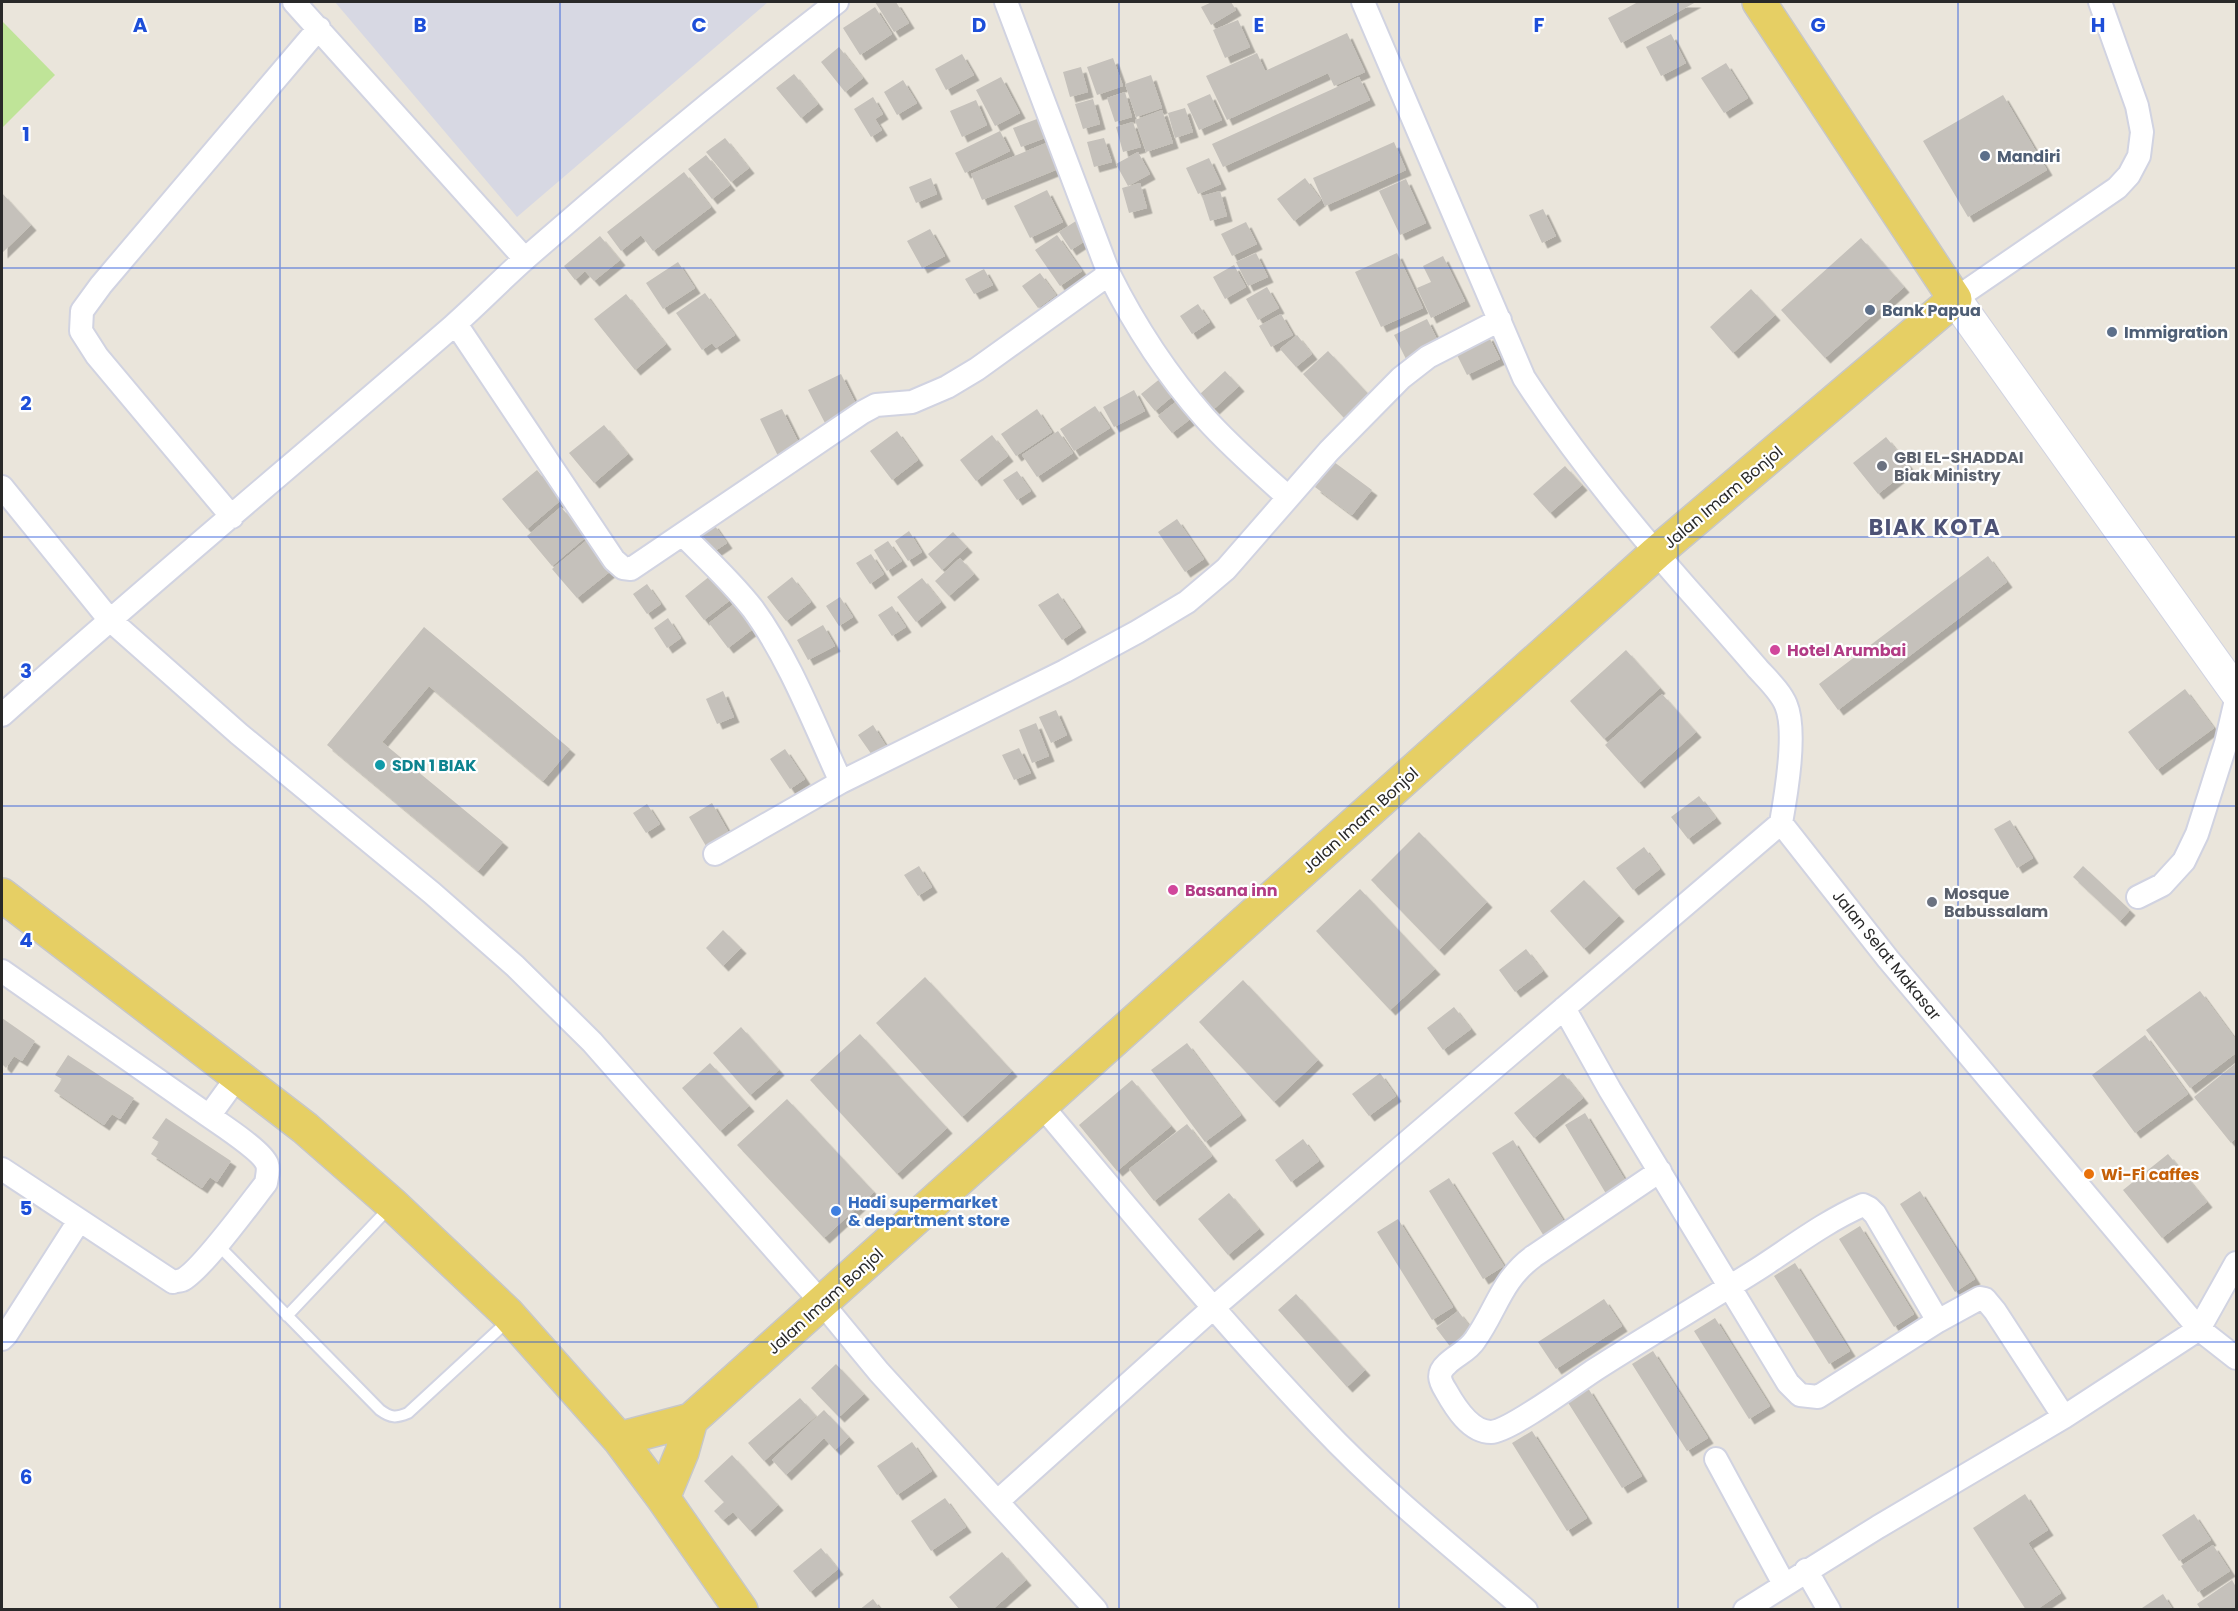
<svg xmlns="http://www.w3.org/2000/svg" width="2238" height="1611" font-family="Poppins,sans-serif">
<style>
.airport{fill:#d7d8e3}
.pitch{fill:#bfe498}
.building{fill:#c5c1bb;filter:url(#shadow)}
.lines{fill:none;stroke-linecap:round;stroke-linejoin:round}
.service-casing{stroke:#d1d3e1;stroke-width:14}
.minor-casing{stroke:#d1d3e1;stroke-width:26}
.secondary-casing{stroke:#d1d3e1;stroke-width:34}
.primary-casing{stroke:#c7c7c7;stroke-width:36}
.service{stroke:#fff;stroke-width:10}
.minor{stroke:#fff;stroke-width:22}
.secondary{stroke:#fff;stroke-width:32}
.primary{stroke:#e6cf64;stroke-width:33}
.grid{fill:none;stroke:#1d4ed8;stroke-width:1.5;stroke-opacity:0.55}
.service-dot{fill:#5c6f8a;stroke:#fff;stroke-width:2}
.worship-dot{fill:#6b7280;stroke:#fff;stroke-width:2}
.hotel-dot{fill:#d1479c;stroke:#fff;stroke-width:2}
.culture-dot{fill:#0f9aa8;stroke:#fff;stroke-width:2}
.food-dot{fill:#e8710a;stroke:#fff;stroke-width:2}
.shop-dot{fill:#3f7fe0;stroke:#fff;stroke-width:2}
.labels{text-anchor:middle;stroke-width:4.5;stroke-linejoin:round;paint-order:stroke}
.service-label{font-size:16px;font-weight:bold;fill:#4e5e75;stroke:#fff;text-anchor:start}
.worship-label{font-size:16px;font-weight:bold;fill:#5b616d;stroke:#fff;text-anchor:start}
.street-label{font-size:16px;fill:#292929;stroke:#fff}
.hotel-label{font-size:16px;font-weight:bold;fill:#b23c85;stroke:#fff;text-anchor:start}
.culture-label{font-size:16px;font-weight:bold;fill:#0d838f;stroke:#fff;text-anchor:start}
.food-label{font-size:16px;font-weight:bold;fill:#c56008;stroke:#fff;text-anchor:start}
.shop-label{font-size:16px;font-weight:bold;fill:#366cbe;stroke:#fff;text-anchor:start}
.district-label{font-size:22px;font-weight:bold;letter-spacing:1.5px;fill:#4d5276;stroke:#fff}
.grid-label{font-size:20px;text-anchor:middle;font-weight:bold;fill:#1d4ed8;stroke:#fff;stroke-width:4.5;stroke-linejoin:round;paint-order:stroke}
</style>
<defs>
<filter id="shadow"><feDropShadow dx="5.5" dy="5.5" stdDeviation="0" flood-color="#0004"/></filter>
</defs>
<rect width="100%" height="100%" fill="#eae5db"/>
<path class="airport" d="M335,2H768L517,217Z"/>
<path class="pitch" d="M2,21L55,75L2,128Z"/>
<path class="building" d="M875,2H896L909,23L894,32Z
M1212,2H1231L1236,10L1211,25L1201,7Z
M1638,2H1696L1621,43L1608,18Z
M875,7L892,34L860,55L843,28Z
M1238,20L1250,47L1225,58L1213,30Z
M1347,33L1365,72L1334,86L1328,73L1227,120L1206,76L1257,53L1265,71Z
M1671,34L1686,63L1661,76L1646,47Z
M839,47L863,78L845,92L821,62Z
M962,54L974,75L946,90L935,69Z
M1113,58L1123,86L1097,95L1087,67Z
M1726,63L1748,98L1724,113L1701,78Z
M1081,67L1088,92L1070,97L1063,72Z
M794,74L818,104L801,118L776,88Z
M1151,75L1162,108L1136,117L1125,84Z
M1001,77L1020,113L995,126L976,90Z
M1359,77L1370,100L1223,167L1212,144Z
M903,80L917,103L897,115L884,92Z
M1125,92L1132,117L1115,122L1107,98Z
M1210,94L1222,120L1199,130L1187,104Z
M2003,95L2047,170L1968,217L1923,141Z
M873,97L883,114L875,119L882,130L871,137L854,109Z
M1093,99L1100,124L1083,129L1075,104Z
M976,100L987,125L962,137L950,111Z
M1185,108L1193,132L1175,138L1168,113Z
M1162,110L1173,143L1146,152L1135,120Z
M1045,116L1053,135L1021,147L1013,128Z
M1133,122L1141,147L1123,152L1116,127Z
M1000,131L1010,151L965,173L955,153Z
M725,138L749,168L731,182L706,152Z
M1104,138L1112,162L1094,167L1087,142Z
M1051,141L1063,167L982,200L971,174Z
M1394,142L1406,170L1325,206L1313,178Z
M1138,152L1150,174L1128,186L1116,164Z
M706,155L730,185L712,199L688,169Z
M1209,158L1221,184L1198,194L1186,168Z
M684,172L711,207L653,251L641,235L621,251L607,232Z
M931,178L937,194L916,203L909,187Z
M1305,178L1321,200L1294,221L1277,199Z
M1406,179L1426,223L1400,235L1379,191Z
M1140,183L1147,208L1129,213L1122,188Z
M1047,190L1063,222L1030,238L1014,206Z
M1220,191L1227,216L1210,221L1202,196Z
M2,193L31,225L2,253Z
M1543,209L1556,236L1542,243L1529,215Z
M1079,219L1091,237L1071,250L1059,232Z
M1246,222L1257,244L1232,256L1221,234Z
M930,229L945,256L922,268L907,241Z
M1057,235L1082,271L1060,286L1035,250Z
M600,236L620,260L594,281L585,271L575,280L564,266Z
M1861,238L1904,287L1825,358L1781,310Z
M1256,253L1268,277L1248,286L1236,262Z
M1397,253L1423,308L1381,327L1355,272Z
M1443,256L1465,301L1431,318L1417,288L1431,282L1423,266Z
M678,262L695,288L663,309L646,283Z
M1234,265L1246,287L1225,299L1213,277Z
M984,269L993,285L974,294L965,279Z
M1040,273L1056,295L1038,308L1022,286Z
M1267,287L1279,308L1258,320L1246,299Z
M1751,289L1775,315L1733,353L1710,327Z
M705,293L735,335L716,348L712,343L702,350L676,313Z
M626,294L666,344L635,370L594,319Z
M1198,304L1210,322L1192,334L1180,316Z
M1281,314L1293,335L1271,347L1259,326Z
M1427,319L1439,343L1406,359L1394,335Z
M1297,335L1312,354L1296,367L1280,349Z
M1488,335L1500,359L1467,375L1455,351Z
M1328,351L1371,397L1346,420L1303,374Z
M1225,371L1239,386L1214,409L1200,394Z
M841,374L857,406L825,423L808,390Z
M1166,374L1180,390L1155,411L1141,394Z
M1134,390L1145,411L1114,427L1103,407Z
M1183,396L1197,414L1172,433L1158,416Z
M1095,406L1110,428L1074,451L1060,429Z
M782,409L800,445L778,456L760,419Z
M1037,409L1052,432L1016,456L1001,434Z
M604,425L628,454L594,483L569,453Z
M897,431L918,460L892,480L870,451Z
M1058,431L1073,453L1037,477L1022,455Z
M992,435L1008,456L976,481L960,460Z
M1886,437L1911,468L1878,494L1853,463Z
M1334,462L1372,490L1352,515L1315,487Z
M1565,466L1582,485L1550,513L1533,494Z
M537,470L561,500L527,529L502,499Z
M1017,471L1031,491L1017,500L1003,480Z
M561,507L586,537L552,566L527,536Z
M1177,519L1204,559L1185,572L1158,532Z
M713,523L727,543L712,553L699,532Z
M909,531L922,552L908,561L895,541Z
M953,532L967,547L942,570L928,554Z
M587,540L612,570L577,598L552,569Z
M888,541L902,561L887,571L874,550Z
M871,554L884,574L870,584L856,563Z
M1988,556L2007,582L1838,710L1819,684Z
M960,558L974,574L949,596L935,581Z
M710,576L729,601L704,620L685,596Z
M792,577L811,602L786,621L767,597Z
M922,578L941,602L916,622L897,597Z
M647,584L661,604L647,614L633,594Z
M1058,593L1081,627L1062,640L1038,605Z
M840,597L853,617L839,626L826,606Z
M734,604L753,629L728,648L709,623Z
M892,606L906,627L892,636L878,615Z
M668,618L681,638L667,648L654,628Z
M823,625L835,646L808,660L797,640Z
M424,627L570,749L543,781L429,686L382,742L503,842L478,871L327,745Z
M1626,650L1660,688L1604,739L1570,701Z
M2185,689L2214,728L2157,770L2128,732Z
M723,691L734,717L717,724L706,699Z
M1662,694L1696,732L1639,783L1605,745Z
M1056,710L1067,735L1051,743L1039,717Z
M1036,723L1049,756L1032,763L1019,730Z
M873,725L886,746L872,755L858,735Z
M1019,748L1031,773L1014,780L1002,755Z
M785,749L805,779L790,789L770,759Z
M1699,796L1716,818L1688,839L1671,817Z
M712,803L729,833L706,846L689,817Z
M647,804L660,824L646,833L633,813Z
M2010,820L2033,858L2017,868L1994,829Z
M1419,832L1487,902L1439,950L1371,880Z
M1644,847L1660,869L1633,890L1616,868Z
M919,866L932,887L918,896L904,875Z
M2083,866L2130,910L2120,921L2073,877Z
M1584,880L1619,916L1584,949L1550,911Z
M1360,889L1435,969L1390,1010L1316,931Z
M723,930L741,948L723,966L706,948Z
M1526,949L1543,971L1515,992L1499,970Z
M925,977L1012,1071L962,1117L876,1023Z
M1243,980L1318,1060L1274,1102L1199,1022Z
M2200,991L2236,1040V1053L2190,1088L2146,1030Z
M1454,1007L1471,1029L1443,1050L1427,1028Z
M2,1018L35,1041L22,1061L14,1056L6,1068L2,1064Z
M741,1027L779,1070L750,1095L713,1053Z
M860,1034L947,1128L897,1174L810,1080Z
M2145,1035L2188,1094L2135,1133L2092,1075Z
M1187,1043L1241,1115L1205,1142L1151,1070Z
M68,1055L134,1098L120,1119L112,1114L104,1125L54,1091L62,1079L55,1075Z
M710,1063L749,1106L720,1131L682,1088Z
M2236,1063V1138L2231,1143L2194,1097Z
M1380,1073L1396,1096L1369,1116L1352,1094Z
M1563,1073L1583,1098L1534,1138L1514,1113Z
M1132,1080L1171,1126L1117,1171L1079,1125Z
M787,1099L874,1192L824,1238L737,1145Z
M1585,1113L1628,1185L1608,1197L1565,1125Z
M166,1118L231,1161L217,1182L210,1177L202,1188L151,1154L159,1142L152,1138Z
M1187,1124L1212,1156L1154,1201L1129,1169Z
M1303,1139L1319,1161L1291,1182L1275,1160Z
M1513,1140L1568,1228L1547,1241L1492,1153Z
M2168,1154L2207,1202L2162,1238L2123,1190Z
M1449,1178L1504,1266L1483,1279L1429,1191Z
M1920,1191L1975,1279L1955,1292L1900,1204Z
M1229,1193L1259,1229L1228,1255L1198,1219Z
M1398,1219L1453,1307L1432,1320L1377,1232Z
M1860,1226L1914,1314L1894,1327L1839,1239Z
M1795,1263L1850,1351L1829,1364L1774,1276Z
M1296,1294L1365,1370L1347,1387L1278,1310Z
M1604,1299L1622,1326L1556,1369L1538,1342Z
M1458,1311L1474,1332L1452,1349L1436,1328Z
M1715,1318L1770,1406L1749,1419L1694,1331Z
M1653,1351L1708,1438L1687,1451L1632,1364Z
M836,1364L864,1394L839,1417L811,1388Z
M1588,1388L1642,1476L1622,1488L1567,1401Z
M800,1398L816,1416L764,1461L748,1443Z
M824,1410L849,1437L835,1450L824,1438L786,1475L772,1460Z
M1532,1431L1587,1518L1567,1531L1512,1443Z
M912,1442L932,1471L897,1495L877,1466Z
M732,1455L778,1505L750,1531L733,1512L723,1520L714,1511L724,1502L704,1481Z
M2025,1494L2048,1530L2028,1543L2061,1593L2036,1610H2026L1973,1528Z
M945,1498L966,1527L931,1551L911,1521Z
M2194,1514L2211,1540L2179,1561L2162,1535Z
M2213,1545L2230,1571L2198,1592L2181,1566Z
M821,1548L838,1569L810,1592L793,1571Z
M1002,1552L1026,1580L992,1610H960L949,1597Z
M2232,1580L2236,1587V1610H2201L2197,1604Z
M2163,1594L2173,1610H2139Z
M873,1599L881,1610H859Z"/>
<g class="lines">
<defs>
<path id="service" d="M217,1244L380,1410C391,1418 396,1418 408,1413L509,1320
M287,1316L390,1207"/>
<path id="minor" d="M294,2L525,259
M1006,2L1109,274C1135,326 1167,375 1205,418C1231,447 1260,472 1288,497
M1363,2L1524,378C1572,452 1628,521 1686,587C1710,614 1734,641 1758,669C1767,679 1781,692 1786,705C1797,731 1786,795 1781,823L1888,959L2199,1329L2236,1358
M1955,299L2117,188L2129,175L2139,156L2142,132L2137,106L2100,2
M456,324L614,560L623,568L631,569L863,412L876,405L912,402L947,387L977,369L1109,274
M2,487L109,619L239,734L432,893L515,966L592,1042L822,1303L879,1372L1096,1610
M232,517L97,356L81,331L82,311L101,285L319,28
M683,535C707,559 732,582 753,609C789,658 815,726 841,782
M2,715C150,583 303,456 453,326C478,304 501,280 526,258C627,170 731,84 837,2
M715,854L841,782L1065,671L1137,632L1187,602L1226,569L1329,451L1401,378L1428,357L1500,320
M2138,897L2162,885L2184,861L2197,834L2226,743L2236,700
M2,971L209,1116L238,1076
M1564,1008L1610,1090L1788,1383L1800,1395L1818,1397L1938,1321L1980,1298L1985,1299L1995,1311L2064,1417
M1042,1106C1133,1214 1222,1322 1320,1425C1383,1492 1456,1550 1526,1610
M2,1169L173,1282C176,1281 179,1281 182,1280C200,1272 251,1202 266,1183C267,1176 269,1170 267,1164C262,1151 222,1125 209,1116
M1660,1171L1534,1256C1501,1280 1497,1309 1475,1340C1468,1351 1456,1355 1447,1364C1437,1373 1439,1380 1446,1391C1455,1407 1470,1432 1491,1432C1510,1431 1576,1382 1596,1369C1649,1335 1704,1303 1758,1269C1792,1247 1826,1221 1863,1205L1869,1208L1875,1214L1938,1321
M2,1339L6,1335L79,1221
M1716,1459L1784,1584
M998,1501L1213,1308L1781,823
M1806,1570L1829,1610
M1745,1610L1878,1527L2064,1417L2199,1329L2236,1263"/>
<path id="secondary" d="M1955,299L2236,692"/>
<path id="primary" d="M2,895L305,1128L393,1205L507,1313L619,1439L663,1498L741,1610
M619,1439L691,1420L1656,553L1955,299L1759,2
M663,1498L682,1452L691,1420"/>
</defs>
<use href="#service" class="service-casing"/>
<use href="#minor" class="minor-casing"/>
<use href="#secondary" class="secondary-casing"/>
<use href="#primary" class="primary-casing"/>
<use href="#service" class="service"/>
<use href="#minor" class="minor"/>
<use href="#secondary" class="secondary"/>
<use href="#primary" class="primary"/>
</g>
<path class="grid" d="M280,2V1610M560,2V1610M839,2V1610M1119,2V1610M1399,2V1610M1678,2V1610M1958,2V1610M2,268H2236M2,537H2236M2,806H2236M2,1074H2236M2,1342H2236"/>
<g class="service-dot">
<circle cx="1985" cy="156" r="6"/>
<circle cx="1870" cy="310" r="6"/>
<circle cx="2112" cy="332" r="6"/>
</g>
<g class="worship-dot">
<circle cx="1882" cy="466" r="6"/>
<circle cx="1932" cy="902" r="6"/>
</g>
<g class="hotel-dot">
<circle cx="1775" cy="650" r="6"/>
<circle cx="1173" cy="890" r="6"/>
</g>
<circle class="culture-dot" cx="380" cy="765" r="6"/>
<circle class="food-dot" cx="2089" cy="1174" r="6"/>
<circle class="shop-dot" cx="836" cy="1211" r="6"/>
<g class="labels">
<g class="service-label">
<text x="1997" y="162">Mandiri</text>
<text x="1882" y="316">Bank Papua</text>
<text x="2124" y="338">Immigration</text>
</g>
<g class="worship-label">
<text x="1894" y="463">GBI EL-SHADDAI<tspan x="1894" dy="18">Biak Ministry</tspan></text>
<text x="1944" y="899">Mosque<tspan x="1944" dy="18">Babussalam</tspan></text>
</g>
<g class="street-label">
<text transform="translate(1723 497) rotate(-40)" y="6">Jalan Imam Bonjol</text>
<text transform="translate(1360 820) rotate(-42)" y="6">Jalan Imam Bonjol</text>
<text transform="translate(1887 955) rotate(51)" y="6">Jalan Selat Makasar</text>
<text transform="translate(825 1301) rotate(-42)" y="6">Jalan Imam Bonjol</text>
</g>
<g class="hotel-label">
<text x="1787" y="656">Hotel Arumbai</text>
<text x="1185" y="896">Basana inn</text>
</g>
<g class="culture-label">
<text x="392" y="771">SDN 1 BIAK</text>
</g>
<g class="food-label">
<text x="2101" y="1180">Wi-Fi caffes</text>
</g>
<g class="shop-label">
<text x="848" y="1208">Hadi supermarket<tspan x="848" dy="18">&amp; department store</tspan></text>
</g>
<g class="district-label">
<text x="1935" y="535">BIAK KOTA</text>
</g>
</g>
<g class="grid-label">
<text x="140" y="32">A</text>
<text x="420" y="32">B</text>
<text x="699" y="32">C</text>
<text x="979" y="32">D</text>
<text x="1259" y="32">E</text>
<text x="1539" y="32">F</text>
<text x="1818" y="32">G</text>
<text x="2098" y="32">H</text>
<text x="26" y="141">1</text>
<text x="26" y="410">2</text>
<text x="26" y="678">3</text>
<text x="26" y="947">4</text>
<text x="26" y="1215">5</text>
<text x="26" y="1484">6</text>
</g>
<rect width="2238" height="1611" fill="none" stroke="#292929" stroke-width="6"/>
</svg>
